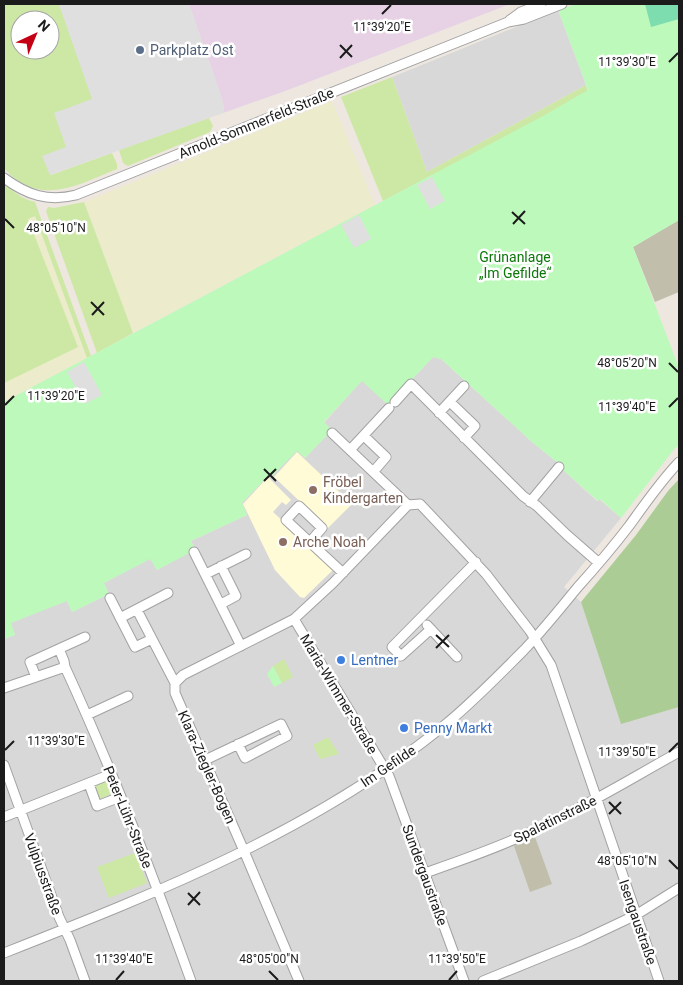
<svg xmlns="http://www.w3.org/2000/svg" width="683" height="985" font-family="Roboto,sans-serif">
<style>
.residential{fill:#d9d8d8}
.industrial{fill:#e6d2e4}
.education{fill:#fffbd7}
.construction{fill:#c1bfac}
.farmland{fill:#ecebcb}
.grass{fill:#cde8a5;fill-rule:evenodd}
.forest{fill:#abcd95}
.park{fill:#bdf9bb}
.pitch{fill:#7dddae}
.parking{fill:#dfdfdf}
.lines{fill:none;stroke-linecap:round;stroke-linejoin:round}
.minor-casing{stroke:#a2a2a2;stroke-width:11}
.minor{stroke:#fff;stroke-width:9}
.ticks{fill:none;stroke:#1b1b1b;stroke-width:2}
.service-dot{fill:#5c6f8a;stroke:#fff;stroke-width:2}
.education-dot{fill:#8d6e63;stroke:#fff;stroke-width:2}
.shop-dot{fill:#3f7fe0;stroke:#fff;stroke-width:2}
.labels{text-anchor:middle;stroke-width:5;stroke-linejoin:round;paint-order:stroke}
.service-label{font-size:14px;fill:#4e5e75;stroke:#fff;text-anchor:start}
.street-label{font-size:14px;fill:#1b1b1b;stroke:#fff}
.park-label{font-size:14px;fill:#0d770b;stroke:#fff}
.education-label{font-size:14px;fill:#785e54;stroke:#fff;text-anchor:start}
.shop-label{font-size:14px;fill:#366cbe;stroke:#fff;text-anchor:start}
.ticks-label{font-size:12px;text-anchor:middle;fill:#1b1b1b;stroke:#fff;stroke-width:5;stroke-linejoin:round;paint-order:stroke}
</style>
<rect width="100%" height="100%" fill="#ede7e0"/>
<path class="residential" d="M558,10L586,85L427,172L392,77Z
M433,357L441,359L532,442L563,467L562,469L597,501L599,499L621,518L564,587L581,602L621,723L679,707V981H4V639L15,635L10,623L67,600L72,612L109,594L104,583L151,558L157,570L195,549L191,541L247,515L242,503L267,477L272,476L297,450L305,458L332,430L324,423L362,380L388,405Z"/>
<path class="industrial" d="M189,4H510L288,90L223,113L224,108L221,96Z"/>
<path class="education" d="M297,452L352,504L328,528L274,477Z
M267,478H269L291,500L286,505L282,502L273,512L334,569L304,598L300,597L275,570L243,504Z"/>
<path class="construction" d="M679,220V292L655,302L633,247Z
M535,837L552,884L530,892L514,846Z"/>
<path class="farmland" d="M332,101L375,205L133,333L84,202Z
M4,206L35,216L87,358L4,402Z"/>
<path class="grass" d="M4,4H59L93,99L51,175L112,153L117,164V169C78,185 38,208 4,168ZM20,20H50V50H20Z
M392,77L427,172L586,85L594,121L432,175L383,201L341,97Z
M209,118L213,126L210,132L128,166L123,163L119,150Z
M4,180C13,192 20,198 35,202L91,356L87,358L35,216L28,219L78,347L4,383Z
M84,202L133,333L97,353L46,211L48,207L54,208Z
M284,659L293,677L282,683L273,666Z
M328,737L339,754L320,759L313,745Z
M109,781L113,787L114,793L99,799L96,792L95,786L102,782Z
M135,853L147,883L109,898L97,867Z"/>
<path class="forest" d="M679,479V707L621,724L581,602L636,535L668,491Z"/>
<path class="park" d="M576,4H679V220L633,247L679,368V446L675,448L621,518L600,499L598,501L562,469L563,467L532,442L441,359L433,357L388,405L362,381L324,422L332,430L305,458L297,451L272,476L267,477L242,503L247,515L191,541L195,550L157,570L150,559L104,583L109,594L72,612L67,601L11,623L15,635L4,639V402L543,116L588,90L558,10Z
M273,666L282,683L274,687L267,674Z"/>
<path class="pitch" d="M645,4H679V19L651,27Z"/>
<path class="parking" d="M59,4H189L221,96L224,108L223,113L50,175L42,156L66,147L54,113L92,99Z
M432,177L445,201L430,209L417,185Z
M359,215L371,239L354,248L341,225Z
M84,362L102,395L85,404L67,372Z"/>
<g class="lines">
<defs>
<path id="minor" d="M510,20L521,12L541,4
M4,178C27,195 48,202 76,195L508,22L524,19L562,4
M395,402L411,384L523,496L537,506L567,535L599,563
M450,402L475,426L464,438
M439,413L464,386
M332,433L408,505
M364,436L386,457L374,471
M350,450L389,408
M530,502L559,467
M310,542L322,528L299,506L286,520L343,573
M194,552L241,646
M206,574L246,554
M110,598L135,647L152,639
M221,604L236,596L221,566
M137,610L175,683V693L244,851L299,981
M120,618L168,593
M294,619L389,776L464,981
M427,625L457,657
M431,629L401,656L392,647L476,562
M59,649L64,661L65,667C112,769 153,875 191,981
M36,677L30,662L85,637
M175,683L183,675L294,619L333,583L408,505L420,504L486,574L530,631L551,665L659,981
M4,688L65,667
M87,715L128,696
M203,761L281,724L287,736L245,758L238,744
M4,765L59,917L70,940L85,981
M89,784L97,806L120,797
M4,817L111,774
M425,873C462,860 500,847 535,830C585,807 632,778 679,752
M4,953C159,892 316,830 446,724C474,701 499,675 524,650C543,630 560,609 577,588C595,568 613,547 629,526C645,504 660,482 679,462
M483,981L581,941L636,915L679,888"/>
</defs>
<use href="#minor" class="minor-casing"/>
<use href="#minor" class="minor"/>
</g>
<path class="ticks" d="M382,14L391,5M340,45L352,57M340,58L352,45M669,62L678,53M512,212L525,224M5,219L14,228M513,224L525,211M91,302L104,315M92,315L104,302M669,363L678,372M5,405L14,396M669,407L678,398M264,469L276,481M264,481L276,469M436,635L449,647M436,648L449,635M5,750L14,741M669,752L678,743M609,802L621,814M609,814L621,802M669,860L678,869M188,893L200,905M188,905L200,892M269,971L278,980M116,980L124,971M449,980L457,971"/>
<circle class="service-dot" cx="140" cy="50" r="5"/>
<g class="education-dot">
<circle cx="313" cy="490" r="5"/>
<circle cx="283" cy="542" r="5"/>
</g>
<g class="shop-dot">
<circle cx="341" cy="660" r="5"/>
<circle cx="404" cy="728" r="5"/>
</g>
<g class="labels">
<g class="service-label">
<text x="150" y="55">Parkplatz Ost</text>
</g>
<g class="street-label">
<text transform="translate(256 123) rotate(-22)" y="5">Arnold-Sommerfeld-Straße</text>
<text transform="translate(339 694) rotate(59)" y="5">Maria-Wimmer-Straße</text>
<text transform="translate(388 766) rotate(-34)" y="5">Im Gefilde</text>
<text transform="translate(207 767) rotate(66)" y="5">Klara-Ziegler-Bogen</text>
<text transform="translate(128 817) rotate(68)" y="5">Peter-Lühr-Straße</text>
<text transform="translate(555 819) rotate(-26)" y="5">Spalatinstraße</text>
<text transform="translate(43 874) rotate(70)" y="5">Vulpiusstraße</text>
<text transform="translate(425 875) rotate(70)" y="5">Sundergaustraße</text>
<text transform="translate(638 922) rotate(71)" y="5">Isengaustraße</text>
</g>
<g class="park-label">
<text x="515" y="262">Grünanlage<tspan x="515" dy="16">„Im Gefilde“</tspan></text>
</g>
<g class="education-label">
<text x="323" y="487">Fröbel<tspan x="323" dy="16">Kindergarten</tspan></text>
<text x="293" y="547">Arche Noah</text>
</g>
<g class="shop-label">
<text x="351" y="665">Lentner</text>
<text x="414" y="733">Penny Markt</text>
</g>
</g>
<g class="ticks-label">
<text x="382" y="31">11°39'20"E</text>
<text x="627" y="66">11°39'30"E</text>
<text x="56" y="232">48°05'10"N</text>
<text x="627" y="367">48°05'20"N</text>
<text x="56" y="400">11°39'20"E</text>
<text x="627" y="411">11°39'40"E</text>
<text x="56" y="745">11°39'30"E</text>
<text x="627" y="756">11°39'50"E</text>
<text x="627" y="865">48°05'10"N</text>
<text x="124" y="963">11°39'40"E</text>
<text x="457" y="963">11°39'50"E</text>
<text x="269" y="963">48°05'00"N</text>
</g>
<rect width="683" height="985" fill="none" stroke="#1b1b1b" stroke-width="10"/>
<g transform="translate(35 35) rotate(44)"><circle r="24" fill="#ffffff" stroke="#a4a4a4"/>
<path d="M0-4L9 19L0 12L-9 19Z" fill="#c60014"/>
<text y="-8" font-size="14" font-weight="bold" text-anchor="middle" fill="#1b1b1b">N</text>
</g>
</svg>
